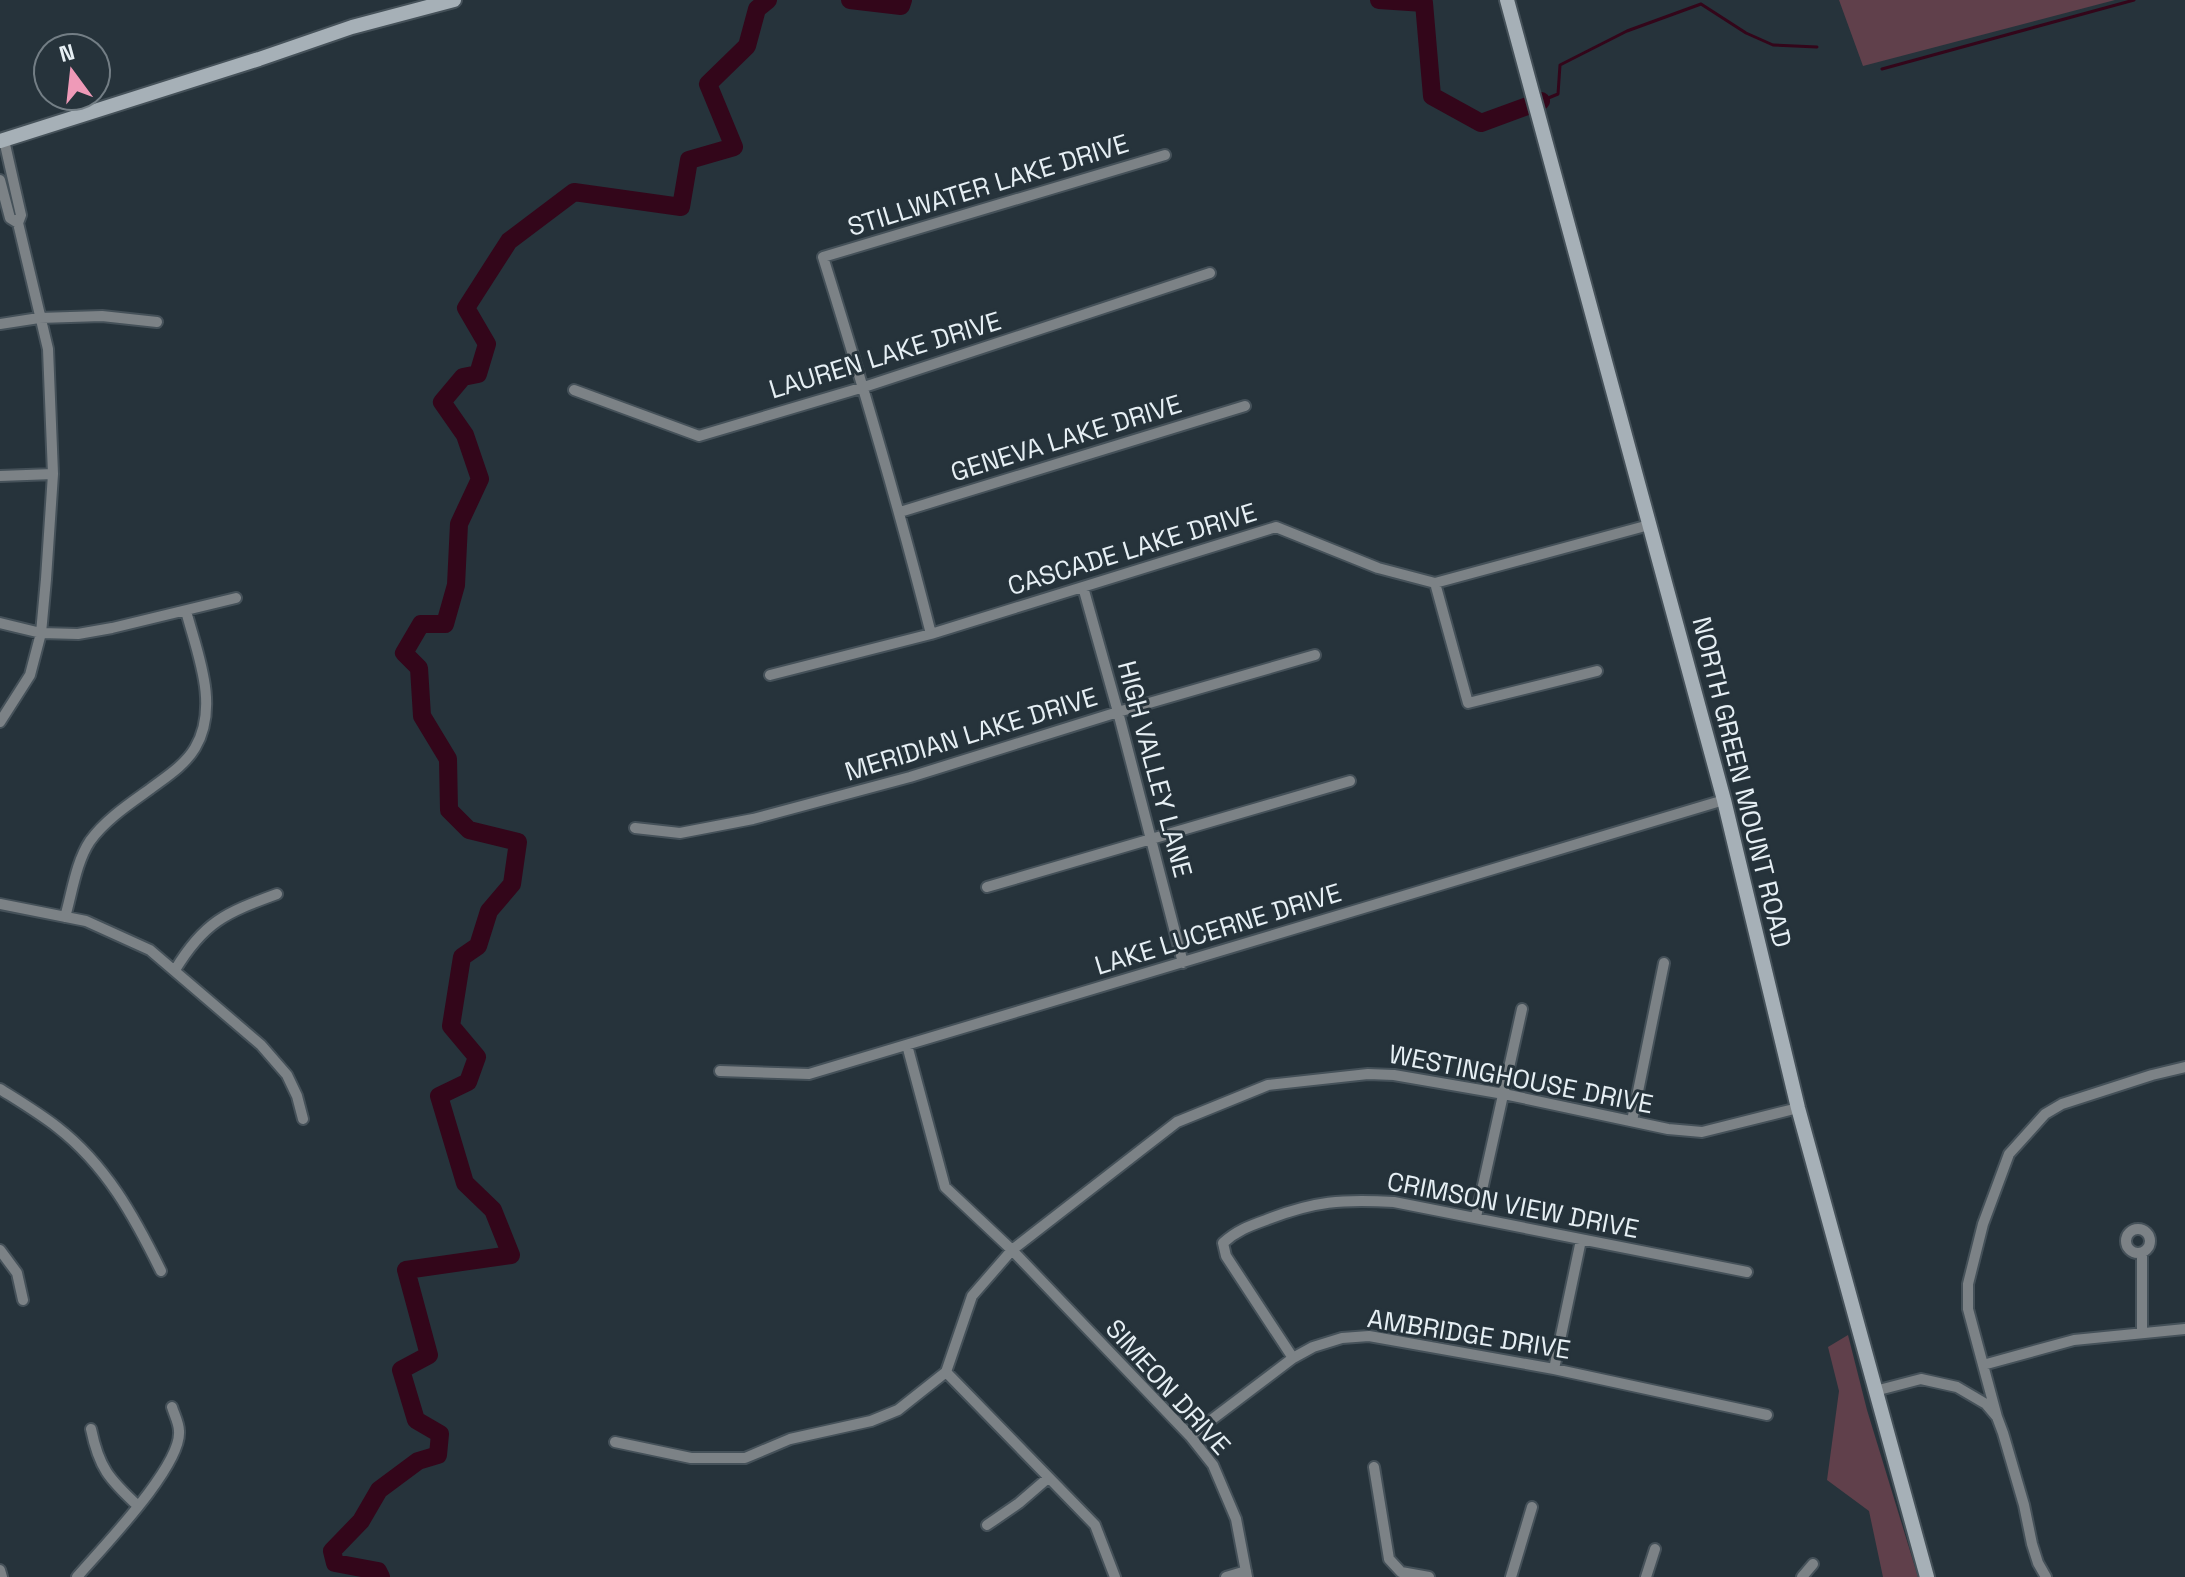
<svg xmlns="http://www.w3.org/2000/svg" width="2185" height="1577" font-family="'Space Grotesk',sans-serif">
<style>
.green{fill:#60404b}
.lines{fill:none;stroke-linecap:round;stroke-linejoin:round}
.stream{stroke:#33061a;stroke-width:3}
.river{stroke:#33061a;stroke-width:18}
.street-casing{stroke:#455159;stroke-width:14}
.secondary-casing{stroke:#455159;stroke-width:18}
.street{stroke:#7c8286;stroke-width:10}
.secondary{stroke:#a6b0b7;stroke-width:14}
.labels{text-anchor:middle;stroke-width:6;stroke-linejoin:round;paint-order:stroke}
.street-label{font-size:26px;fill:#e6eff4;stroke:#26333b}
</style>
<rect width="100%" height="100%" fill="#26333b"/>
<path class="green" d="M1839,0H2115L1863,66Z
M1848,1335L1867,1410L1918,1577H1883L1869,1511L1827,1480L1839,1391L1828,1347Z"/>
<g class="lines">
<path class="stream" d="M1701,4L1746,33L1773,45L1817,47
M1882,69L2134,0
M1541,101L1558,94L1560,65L1627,31L1701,4"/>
<path class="river" d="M850,0L901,6L903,0
M1379,0L1424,3L1432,96L1481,123L1541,101
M381,1577L378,1571L335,1563L332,1551L361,1521L379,1490L418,1461L438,1455L440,1434L416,1420L401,1370L429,1355L406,1270L511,1255L493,1210L465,1183L439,1096L468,1082L477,1057L451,1026L462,957L478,946L489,911L512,884L518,842L469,830L449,810L448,759L422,716L419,668L404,653L421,624H445L456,585L459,524L480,479L465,435L442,402L463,377L478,374L487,344L466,308L509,241L574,192L681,207L689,160L734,147L708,84L747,46L757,9L768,0"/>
<defs>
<path id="street" d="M1165,155L823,257C862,382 899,507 931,634L1276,527L1378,568L1435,583L1649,525
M0,180L10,218L18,223
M0,324L39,318L102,316L157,322
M574,390L699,436L864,387L1210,273
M0,476L53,474
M900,512L1245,406
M1435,583L1468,703L1597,671
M1083,587L1118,712L1183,963
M0,623L41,633L78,634L112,628L236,598
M770,675L931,634
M0,722L30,675L41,633L46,579L53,474L48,349L18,223L21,215L4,140
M635,828L680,833L753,819L910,777L1118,712L1315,655
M987,887L1350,781
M0,904L86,921L150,950L261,1045L287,1075L297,1096L303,1119
M65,917C72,893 76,862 90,841C105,820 129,804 150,789C166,777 185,765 195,748C220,706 197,653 186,611
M175,970C204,922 225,913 277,894
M907,1045L945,1187L1012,1250L1190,1436L1213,1465L1236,1519L1247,1577
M720,1071L809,1074L1724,800
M0,1089C19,1101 39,1113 57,1127C106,1165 134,1216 161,1271
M1632,1121L1664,963
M1476,1217L1522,1009
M2126 1241a12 12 0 1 1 24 0a12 12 0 1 1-24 0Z
M0,1250L17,1273L23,1300
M2142,1253V1333
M1293,1358L1226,1256L1223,1243C1236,1231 1249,1226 1266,1220C1314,1201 1342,1199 1394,1202L1747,1272
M1983,1365L2074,1340L2185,1329
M1554,1369L1581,1240
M946,1372L1095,1525L1115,1577
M1875,1391L1921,1379L1957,1387L1986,1404L1997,1417L2003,1433L2024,1505L2032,1544L2038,1563L2046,1577
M1997,1417L1968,1309V1284L1983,1224L2009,1154L2045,1114L2062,1104L2152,1075L2185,1067
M91,1429C99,1468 109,1479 138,1506
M1190,1436L1293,1358L1313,1347L1342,1338L1369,1336L1554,1369L1767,1415
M615,1442L691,1458H745L790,1439L871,1421L898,1410L946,1372L972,1296L1012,1250L1177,1122L1268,1085L1368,1074L1394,1075L1504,1094L1668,1129L1702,1132L1798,1108
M1374,1467L1389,1559L1401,1572L1429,1577
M987,1525L1019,1503L1048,1478
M0,1570L2,1577
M77,1577C101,1549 182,1466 179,1431C179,1423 174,1414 172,1407
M1226,1577L1246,1571
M1511,1577L1532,1507
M1646,1577L1655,1549
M1802,1577L1813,1564"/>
<path id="secondary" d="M1507,0L1724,800L1798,1108L1927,1577
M0,141L259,59L352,27L454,0"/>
</defs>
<use href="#street" class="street-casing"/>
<use href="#secondary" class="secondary-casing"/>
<use href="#street" class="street"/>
<use href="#secondary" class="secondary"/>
</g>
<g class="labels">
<g class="street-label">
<text transform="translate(988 185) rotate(-17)" y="9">STILLWATER LAKE DRIVE</text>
<text transform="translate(885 355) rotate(-17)" y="9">LAUREN LAKE DRIVE</text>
<text transform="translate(1066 438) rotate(-17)" y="9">GENEVA LAKE DRIVE</text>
<text transform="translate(1132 549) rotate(-17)" y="9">CASCADE LAKE DRIVE</text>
<text transform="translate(971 734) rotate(-17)" y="9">MERIDIAN LAKE DRIVE</text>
<text transform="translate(1155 769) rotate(75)" y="9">HIGH VALLEY LANE</text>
<text transform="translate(1742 782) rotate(76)" y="9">NORTH GREEN MOUNT ROAD</text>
<text transform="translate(1218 929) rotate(-17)" y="9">LAKE LUCERNE DRIVE</text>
<text transform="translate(1521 1079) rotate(11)" y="9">WESTINGHOUSE DRIVE</text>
<text transform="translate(1513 1205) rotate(11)" y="9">CRIMSON VIEW DRIVE</text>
<text transform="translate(1469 1334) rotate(9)" y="9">AMBRIDGE DRIVE</text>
<text transform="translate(1168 1387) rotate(48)" y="9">SIMEON DRIVE</text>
</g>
</g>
<g transform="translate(72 72) rotate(345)"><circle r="38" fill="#26333b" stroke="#737e85" stroke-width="2"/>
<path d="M0-6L14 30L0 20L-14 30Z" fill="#ef9ab8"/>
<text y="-12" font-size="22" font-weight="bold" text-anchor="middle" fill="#e6eff4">N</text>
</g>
</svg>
